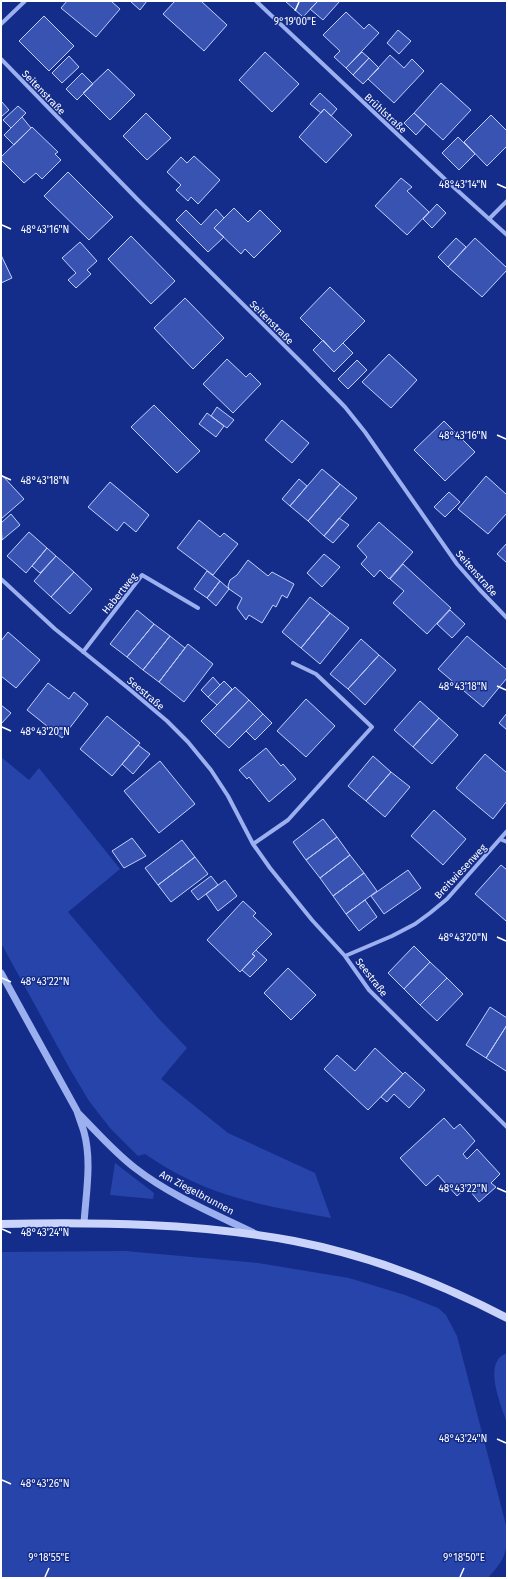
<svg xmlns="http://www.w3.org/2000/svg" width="508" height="1579" font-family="'Fira Sans',sans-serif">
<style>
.green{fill:#2644a9}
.building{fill:#3853b2;stroke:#c2cffb}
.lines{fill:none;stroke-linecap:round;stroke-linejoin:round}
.minor{stroke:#9cafef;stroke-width:4}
.tertiary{stroke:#9cafef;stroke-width:7}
.secondary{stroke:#cad4fb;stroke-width:8}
.ticks{fill:none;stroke:#fff;stroke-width:1.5}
.labels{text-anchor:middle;stroke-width:3;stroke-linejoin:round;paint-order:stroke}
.street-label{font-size:10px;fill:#fff;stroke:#142d8a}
.ticks-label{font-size:10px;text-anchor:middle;fill:#fff;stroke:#142d8a;stroke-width:3;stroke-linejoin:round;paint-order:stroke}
</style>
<rect width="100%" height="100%" fill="#142d8a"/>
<path class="green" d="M1,757L29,780L39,768L120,869L68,912L160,1020L187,1048L161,1079L228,1133L315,1173L331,1218C300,1212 268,1207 238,1198C204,1189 173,1173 145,1154L138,1156L110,1128L89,1101L71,1071L1,943Z
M115,1163L154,1193L153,1199L110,1195Z
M125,1251L258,1263L349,1278L405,1295L438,1308L446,1315L457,1336L507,1529C507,1554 505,1559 488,1578H1V1252Z
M507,1353V1423C502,1407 481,1362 507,1353Z"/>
<path class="building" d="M67,1H111L120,9L96,37L61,8Z
M130,1H147L140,10Z
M175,1H201L227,25L204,51L163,14Z
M285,1H318L303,17Z
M318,1H340L323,20L310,9Z
M346,12L364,29L369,24L379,33L346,68L334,57L340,51L323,35Z
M44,16L74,46L49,71L19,41Z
M398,30L411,41L399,54L387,43Z
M265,52L299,84L272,112L239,80Z
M362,52L369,58L353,75L346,68Z
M390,55L404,68L412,59L424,71L394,103L368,79Z
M69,56L79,67L62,83L52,73Z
M369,58L379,68L363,84L353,75Z
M108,69L135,95L110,120L83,93Z
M82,73L93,84L77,100L66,89Z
M441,83L471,110L443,140L414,113Z
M320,93L337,109L331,116L324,109L321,113L310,104Z
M1,101L9,110L1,117Z
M18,106L26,113L11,128L3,120Z
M324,109L352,135L326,163L299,137Z
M146,113L171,138L147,160L123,136Z
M414,113L426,124L416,135L404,123Z
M491,115L507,131V146L487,166L464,142Z
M22,117L31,128L14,145L4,135Z
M32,127L58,152L55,154L61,160L42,179L36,173L24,183L1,160V157Z
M458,137L475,154L459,170L442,153Z
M194,156L220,180L198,204L191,197L188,201L176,190L181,185L167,172L181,157L187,163Z
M68,172L113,217L89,240L44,196Z
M401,178L412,187L407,191L429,212L407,235L375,206Z
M437,204L446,213L432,228L423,219Z
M234,208L248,222L260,210L281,231L254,258L245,249L241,254L214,228Z
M216,209L224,218L214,228L224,237L208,252L176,220L186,210L201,225Z
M131,236L175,281L151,304L108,259Z
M456,238L466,247L448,267L438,257Z
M475,238L507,268V270L482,297L448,267Z
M80,242L97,261L87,270L91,274L76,288L68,280L76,273L62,258Z
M1,255L12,278L1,283Z
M330,287L365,321L334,352L300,318Z
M185,298L224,338L193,369L154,328Z
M323,340L334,352L343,343L353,353L334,372L313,350Z
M389,354L417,380L391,408L362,382Z
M227,359L246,377L250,373L261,384L233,413L203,384Z
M357,360L367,370L348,389L338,379Z
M154,405L200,451L177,473L131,427Z
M217,407L234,420L227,428L211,416Z
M207,413L224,426L216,437L199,424Z
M282,420L309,443L292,463L265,440Z
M444,421L475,452L445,481L414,450Z
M322,469L340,484L308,521L290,506Z
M1,474L24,499L1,519Z
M486,476L507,495V513L488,534L458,509Z
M299,479L307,486L290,506L282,499Z
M110,482L149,515L136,532L124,522L117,531L88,507Z
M340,484L357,498L324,536L308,521Z
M449,492L460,502L445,517L434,507Z
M11,514L20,525L2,540L1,523Z
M339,518L349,525L333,543L324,536Z
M199,520L220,537L224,533L238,544L213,575L177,548Z
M379,522L413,552L389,579L380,570L374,577L361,564L367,557L357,546Z
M29,532L47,548L26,573L7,556Z
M507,543V563L497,554Z
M47,548L56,556L40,573L32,566Z
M324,554L340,567L322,587L307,573Z
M56,556L74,572L51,597L34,581Z
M248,560L268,576L272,572L294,584L287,598L282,595L276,607L273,605L262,623L249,615L246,620L237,608L242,598L229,589L228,586L230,580L237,575Z
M403,564L451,608L427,634L393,603L404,591L390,579Z
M207,571L220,581L207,598L194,589Z
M74,572L92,589L70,614L51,597Z
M220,581L229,589L216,606L207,598Z
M310,597L330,613L301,648L282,632Z
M137,610L154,624L127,657L110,644Z
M450,610L465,624L452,638L437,624Z
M330,613L349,628L320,664L301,648Z
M154,624L170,636L143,670L127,657Z
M8,632L40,660L16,688L1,676V641Z
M170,636L185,648L159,682L143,670Z
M467,636L507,670V678L483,707L438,669Z
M361,639L379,655L348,689L330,674Z
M188,644L213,664L184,702L159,682Z
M379,655L396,670L365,705L348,689Z
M213,677L220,685L208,697L201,690Z
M224,681L232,689L217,705L208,697Z
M48,683L69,699L74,692L88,704L62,738L27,710Z
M235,687L249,700L215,735L201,721Z
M306,699L335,726L306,757L277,731Z
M249,700L263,714L229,748L215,735Z
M420,701L439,718L413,747L394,730Z
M1,705L11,713L1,724Z
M507,713V730L499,723Z
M263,714L272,723L255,740L246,731Z
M107,716L140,743L112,776L80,749Z
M439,718L458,735L432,764L413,747Z
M138,745L150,754L133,774L122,764Z
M266,748L281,766L283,764L296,779L269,802L249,777L247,779L239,770Z
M485,754L507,773V801L493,819L456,788Z
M373,756L391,772L366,801L348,786Z
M160,761L195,804L159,833L124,791Z
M391,772L410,787L385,817L366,801Z
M434,810L466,839L443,865L411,836Z
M323,819L337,837L306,860L293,842Z
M337,837L350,855L320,878L306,860Z
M132,838L146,856L124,868L112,851Z
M182,840L195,857L158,885L145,868Z
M350,855L364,873L333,896L320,878Z
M195,857L208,874L171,902L158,885Z
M501,865L507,870V919L506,921L475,894Z
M408,870L421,888L384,914L371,896Z
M364,873L377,891L346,914L333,896Z
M211,876L218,885L198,900L191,891Z
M225,880L237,896L218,911L206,894Z
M365,900L377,917L359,931L346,914Z
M243,901L256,913L253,916L272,934L252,954L255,956L240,972L207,940Z
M414,946L430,962L404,989L388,973Z
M256,950L267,960L250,977L242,970L255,956L252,954Z
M430,962L447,978L420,1005L404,989Z
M288,968L316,995L291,1020L264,993Z
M447,978L463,994L437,1021L420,1005Z
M490,1007L507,1018V1025L486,1058L466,1045Z
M507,1025V1069L506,1071L486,1058Z
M375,1048L403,1074L368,1110L324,1069L337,1055L355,1071Z
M405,1072L425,1090L409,1108L394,1094L387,1102L381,1097Z
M444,1118L454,1129L460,1124L475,1141L463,1154L467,1159L477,1149L500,1174L491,1183L496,1187L479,1202L467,1187L457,1196L438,1175L426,1186L400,1158Z"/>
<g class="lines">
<path class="minor" d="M256,1L448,182L507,235
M1,24L25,1
M1,59L137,199L304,365L345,407L365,432L457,564L479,589L507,618
M489,219L507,201
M1,579L55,629L128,688L167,721L188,742L211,770L228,796L253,844L270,868L312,920L345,956L369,990L507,1127
M83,652L142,575L198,608
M500,839L507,842
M253,844L288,820L372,727L316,674L293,663
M345,956L392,936L415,924L430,913L447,899L507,831"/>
<path class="tertiary" d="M1,973L77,1111C79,1118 82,1125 84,1132C92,1161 86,1193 84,1223
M78,1113C97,1132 114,1152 135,1168C171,1196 215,1214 256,1234"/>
<path class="secondary" d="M1,1224C99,1222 197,1223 294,1241C368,1255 440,1283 507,1318"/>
</g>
<path class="ticks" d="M295,11L299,2M497,184L506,188M2,225L11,229M497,435L506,439M2,476L11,480M497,686L506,690M2,727L11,731M497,937L506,941M2,978L11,982M497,1188L506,1192M2,1229L11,1233M497,1439L506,1443M2,1480L11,1484M45,1577L49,1568M460,1577L464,1568"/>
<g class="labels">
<g class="street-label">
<text transform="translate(44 92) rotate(46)" y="4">Seitenstraße</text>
<text transform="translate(386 113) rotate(43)" y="4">Brühlstraße</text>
<text transform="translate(272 322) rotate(45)" y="4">Seitenstraße</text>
<text transform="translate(477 573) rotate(49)" y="4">Seitenstraße</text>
<text transform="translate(119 593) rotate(-51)" y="4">Habertweg</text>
<text transform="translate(146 693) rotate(40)" y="4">Seestraße</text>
<text transform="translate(460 871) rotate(-47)" y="4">Breitwiesenweg</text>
<text transform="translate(372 977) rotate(52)" y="4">Seestraße</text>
<text transform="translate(197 1192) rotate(28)" y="4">Am Ziegelbrunnen</text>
</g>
</g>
<g class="ticks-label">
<text x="295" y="25">9°19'00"E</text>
<text x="463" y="188">48°43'14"N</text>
<text x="45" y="233">48°43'16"N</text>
<text x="463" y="439">48°43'16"N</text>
<text x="45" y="484">48°43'18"N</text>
<text x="463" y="690">48°43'18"N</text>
<text x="45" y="735">48°43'20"N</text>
<text x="463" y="941">48°43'20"N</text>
<text x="45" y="985">48°43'22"N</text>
<text x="463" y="1192">48°43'22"N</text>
<text x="45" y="1236">48°43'24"N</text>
<text x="463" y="1442">48°43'24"N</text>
<text x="45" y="1487">48°43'26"N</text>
<text x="49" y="1561">9°18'55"E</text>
<text x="464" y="1561">9°18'50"E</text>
</g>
<rect width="508" height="1579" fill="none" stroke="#ffffff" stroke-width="4"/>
</svg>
